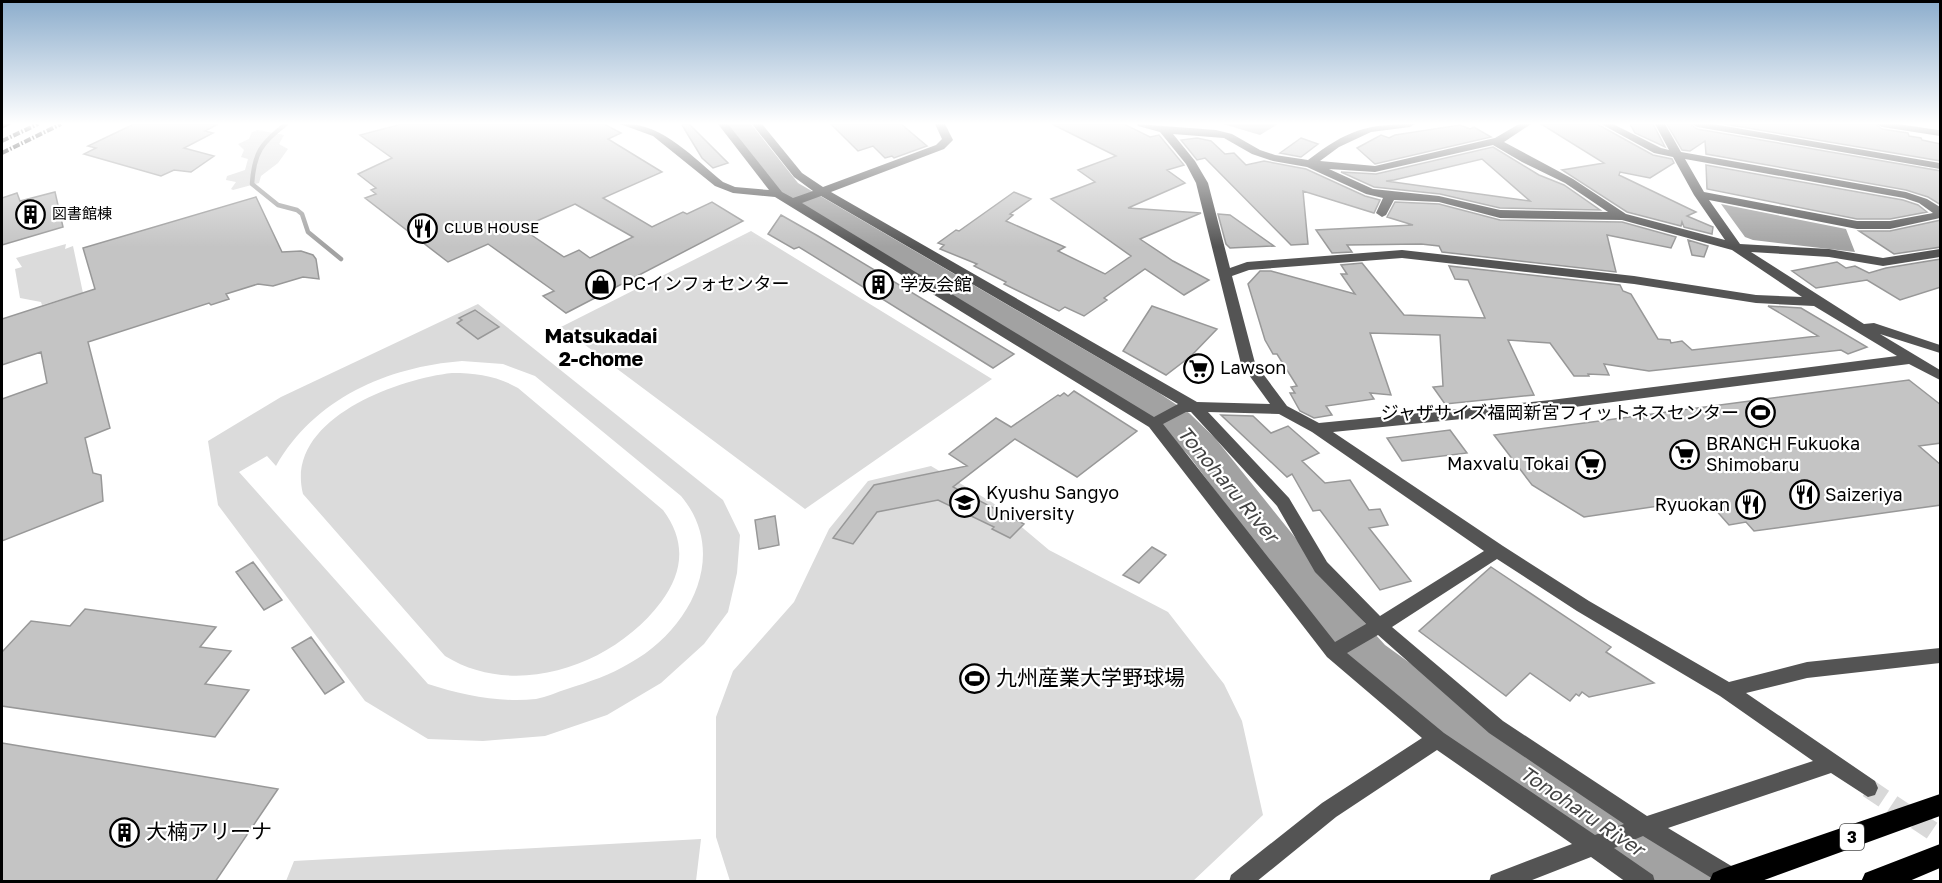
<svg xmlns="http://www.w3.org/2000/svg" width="1942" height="883" font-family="'Golos Text','Noto Sans JP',sans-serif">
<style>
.green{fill:#dbdbdb;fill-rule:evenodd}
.water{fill:#a2a2a2}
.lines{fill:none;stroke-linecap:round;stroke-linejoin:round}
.stream{stroke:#a2a2a2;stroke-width:4.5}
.river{fill:#a2a2a2;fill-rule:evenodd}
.building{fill:#c4c4c4;stroke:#989898;stroke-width:1.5;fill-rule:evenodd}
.minor-tunnel{stroke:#d9d9d9;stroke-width:19;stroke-dasharray:19 10;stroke-linecap:butt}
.minor{fill:#545454;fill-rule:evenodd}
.highway{fill:#000;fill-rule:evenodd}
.rail{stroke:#000;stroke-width:4;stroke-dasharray:7 2 1.5 2;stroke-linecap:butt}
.labels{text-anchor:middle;stroke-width:4.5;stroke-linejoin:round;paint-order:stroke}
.far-poi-label{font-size:15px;fill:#000;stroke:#fff;text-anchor:start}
.shield{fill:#fff;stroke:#4c4c4c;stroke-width:1.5}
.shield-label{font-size:16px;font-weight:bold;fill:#000}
.poi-label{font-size:18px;fill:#000;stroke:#fff;text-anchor:start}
.neighbourhood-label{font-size:20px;font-weight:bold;fill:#000;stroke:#fff}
.water-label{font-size:20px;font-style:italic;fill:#434343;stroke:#fff}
.near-poi-label{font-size:21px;fill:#000;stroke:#fff;text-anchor:start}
</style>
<rect width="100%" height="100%" fill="#fff"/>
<path class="green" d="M258,130L284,135L279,144L288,149L278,163L261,176L259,183L233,190L231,189L236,182L226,180L227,176L245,170L248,159L241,157L244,150L238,144L249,139L252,132Z
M751,231L992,379L805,509L561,327Z
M66,244L65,249L73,246L83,293L42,305L41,302L20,298L15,269L22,267L16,258Z
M478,304L723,500L740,535L737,573L728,612L704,644L661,683L607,715L545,736L483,741L428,739L365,701L218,505L208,441L281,397ZM462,361L503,364L535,376L681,496C730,554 690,630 630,663C610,675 589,682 567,689C557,692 547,697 536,699C500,703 462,695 428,684L239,472L267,456L276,466C315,398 387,367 462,361Z
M452,373C477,373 497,376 518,388L663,510C686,541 684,571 661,602C614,665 516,700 445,656L303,494C284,420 396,379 452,373Z
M931,466L993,503L1049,550L1168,612L1224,684L1242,721L1263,815L1192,882L730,881L716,837V717L733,671L794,602L829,529L868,481Z
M701,839L696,881H286L294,861Z"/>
<path class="water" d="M1223,124H1278L1260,135Z
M1721,204L1846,229L1855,252L1753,240L1745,237Z"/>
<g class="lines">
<path class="stream" d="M286,124C261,143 254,153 252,184L278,205L297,210L302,214L308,232L341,259"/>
<path class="river" d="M726,124H751L798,183L1159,393L1189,413L1215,438L1355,612L1385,645L1566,776L1708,864L1715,882H1644L1532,808L1355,671L1325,636L1189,456L1165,431L1135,409L778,195Z"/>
</g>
<path class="building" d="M134,124H218L205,131L213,133L184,148L214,156L191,172L174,170L161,176L84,154L96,148L88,146Z
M402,124H604L621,133L608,139L662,172L603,198L652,227L683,212L687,214L712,202L743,221L566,313L543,296L554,291L488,244L448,262L365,198L376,194L371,190L376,188L358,174L392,158L360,135ZM575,204L633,237L590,258L579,250L564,257L521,228Z
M684,124H689L728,163L713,168L702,158L682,125Z
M831,124H901L927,146L894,158L892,156L885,158L873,146L858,151Z
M1052,124H1124L1150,137L1159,135L1184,165L1167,170L1185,183L1128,208L1201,213L1140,239L1173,261L1209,280L1184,295L1145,269L1104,298L1107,300L1084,316L1065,307L1059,311L1004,284L1006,282L974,266L977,264L940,249L944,245L938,243L956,230L959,231L1014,192L1031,199L1010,214L1013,215L1006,221L1065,247L1058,251L1105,274L1131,256L1051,199L1095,182L1078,170L1116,156Z
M1541,124H1597L1653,155L1672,159L1674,163L1650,178L1620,172L1619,175L1696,212L1687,216L1713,227L1712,234L1684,227L1682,222L1681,226L1627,212L1562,170L1604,163Z
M1630,124H1653L1665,147L1635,133Z
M1667,124H1690L1697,129L1941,171V205L1928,197L1906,190L1706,154L1705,141L1690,151L1682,150Z
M1724,124H1875L1882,129L1908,133L1909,136L1921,138L1922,140L1941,144V161Z
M1460,125L1470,129L1474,127L1491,137L1375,164L1357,148L1381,135L1389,138L1395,135Z
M1197,138L1211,141L1225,154L1234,153L1246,165L1264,161L1306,169L1365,196L1380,200L1374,213L1303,191L1308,244L1291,245L1205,158L1197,160L1181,140Z
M1301,138L1318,144L1301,157L1280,153Z
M1493,147L1539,175L1564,185L1600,210L1500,208L1440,194L1374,187L1341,172L1376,174ZM1482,159L1530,201L1386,181L1394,180Z
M1706,165L1903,200L1918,205L1927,212L1890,219H1857L1707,189Z
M55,192L63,227L2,245V198L17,193L20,201Z
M256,197L282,252L301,251L313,255L316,259L319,279L303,277L273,286L258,284L226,294L229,299L211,305L209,303L88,342L110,428L85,438L93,473L101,475L103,501L2,541V399L47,383L41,352L2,365V319L95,289L83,248Z
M1395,202L1439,204L1500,220L1622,222L1676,237L1671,248L1607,235L1616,272L1442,252L1439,246L1421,244L1347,245L1352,252L1332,253L1316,230L1413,225L1387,217Z
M1218,214L1230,215L1274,246L1230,248L1226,244Z
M781,215L818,236L1014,354L993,368L799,247L794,249L768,234Z
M1941,220V247L1894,254L1859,231H1890Z
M1688,240L1708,246L1704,257L1692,255Z
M1941,259V287L1900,300L1867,280L1816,288L1792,271L1837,262L1846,268L1855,266L1869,273L1886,268Z
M1362,263L1404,315L1485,318L1468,280L1455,279L1449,266L1620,285L1623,291L1631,294L1658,339L1670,340L1671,343L1682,341L1692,350L1818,336L1768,306L1801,308L1867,347L1848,354L1841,350L1649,371L1604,364L1609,375L1588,374L1589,376H1574L1550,343L1508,340L1534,395L1445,404L1433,387L1443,386L1440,335L1370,333L1391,395L1370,393L1374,399L1326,406L1332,415L1314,418L1300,411L1290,393H1295L1291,387L1297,386L1277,354H1273L1265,340L1248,284L1260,271H1271L1355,294L1341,274H1347L1341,265Z
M1152,306L1217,329L1191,356L1166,375L1123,351Z
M475,310L482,315L499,327L478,339L457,323L462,320L459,318Z
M1909,380L1941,405V443L1919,446L1941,465V505L1754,531L1746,522L1729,525L1706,499L1584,517L1532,485L1494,435Z
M1074,391L1137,431L1077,477L1015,439L953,487L1024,524L1010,538L992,529L994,527L938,500L877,512L853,544L833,538L874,485L967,466L949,454L996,418L1011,427L1058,395L1060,396L1064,393L1068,396Z
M1221,415L1253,416L1271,433L1288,426L1319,453L1302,461L1325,483L1350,480L1369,510L1380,509L1388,525L1369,528L1411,581L1380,590L1320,510L1313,511L1292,474L1287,477Z
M1450,430L1467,453L1402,461L1387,438Z
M775,516L779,545L759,549L755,520Z
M1152,547L1166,555L1139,583L1123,575Z
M253,562L282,600L264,610L236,572Z
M1491,567L1611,647L1606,652L1654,683L1589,697L1582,692L1579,696L1576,694L1570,701L1530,673L1506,696L1419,631Z
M85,609L216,627L200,647L231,651L205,684L249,690L215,737L2,706V652L31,621L70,626Z
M311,637L344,682L325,694L292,648Z
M2,743L278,789L215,882H2Z"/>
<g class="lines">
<path class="minor-tunnel" d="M1868,788L1940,836"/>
<path class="minor" d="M620,124C661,121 693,158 723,182L735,187L769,190L718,124H728L782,192L793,198L813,191L794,177L752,124H762L802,173L823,187L936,145L942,139L935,124H945L953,140L944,149L831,192L1197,402L1270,404L1241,364L1196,183L1186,164L1160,132L1138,126L1137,124L1216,130L1232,134L1260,150L1275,155L1308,160C1348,130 1365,124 1415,124L1410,127L1371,132L1339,147L1320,161L1375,166L1495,138L1519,124H1531L1504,142L1573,179L1626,214L1725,240L1694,195L1673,157L1654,153L1601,124H1613L1661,148L1669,150L1655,124H1665L1681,152L1906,192L1927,199L1940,207V218L1890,229H1857L1709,200L1740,244L1829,249L1883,258L1940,249V257L1883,266L1829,257L1751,252L1864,324L1874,323L1940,345V353L1880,334L1940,370V380L1909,364L1551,410L1333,432L1503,546L1589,601L1729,682L1807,662L1940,648V663L1807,678L1746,693L1875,781L1878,788L1875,795L1868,797L1831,773L1668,828L1743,873L1745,882H1718L1643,836L1614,848L1653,875L1655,882H1626L1591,857L1527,882H1489L1491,875L1572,844L1437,750L1336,817L1256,882H1229L1231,875L1322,803L1422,738L1327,657L1149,427L775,197L733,193L715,186L653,136ZM1173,134L1224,138L1252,154L1273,161L1307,167L1366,194L1383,198L1376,213L1382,217L1386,215L1394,200L1439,202L1500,218L1622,220L1732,250L1802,297L1756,295L1634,276L1402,250L1247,262L1230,268L1208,183L1195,161ZM1493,145L1522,162L1565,183L1608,212L1500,210L1439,196L1373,189L1329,169L1375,172ZM1685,159L1904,198L1919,203L1933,213L1890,221H1857L1704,192ZM821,196L1178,404L1154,417L802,203ZM1402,258L1634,284L1756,303L1814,306L1897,356L1551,400L1319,423L1287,406L1255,363L1232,276L1249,270ZM1186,412H1191L1277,506L1315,572L1366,624L1335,642L1163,424ZM1208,412L1279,414L1312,432L1484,551L1380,616L1327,562L1289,498ZM1497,559L1577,611L1720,696L1813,761L1647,816L1503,721L1392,627ZM1378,635L1489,733L1624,824L1595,835L1444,733L1347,653Z
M1692,124H1713L1940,163V169L1697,127Z
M1877,124H1899L1938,130H1940V136L1882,127Z"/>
<path class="highway" d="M2,124H11L2,129Z
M1940,794V816L1759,882H1709L1713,873L1722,869Z
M1940,844V868L1907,882H1861L1865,873Z"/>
<path class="rail" d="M2,141L38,124
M2,153L61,124"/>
</g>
<linearGradient id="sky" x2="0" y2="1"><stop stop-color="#8cadcc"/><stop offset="0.5" stop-color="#fff"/><stop offset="1" stop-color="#fff" stop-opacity="0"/></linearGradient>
<rect width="1942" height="247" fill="url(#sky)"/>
<defs>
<symbol id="building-ring" viewBox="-11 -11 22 22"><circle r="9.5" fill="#fff" stroke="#000" stroke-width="1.5"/><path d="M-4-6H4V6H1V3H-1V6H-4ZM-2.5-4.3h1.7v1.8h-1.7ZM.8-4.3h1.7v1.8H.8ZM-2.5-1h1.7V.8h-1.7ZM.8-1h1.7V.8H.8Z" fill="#000"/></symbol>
<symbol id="restaurant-ring" viewBox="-11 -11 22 22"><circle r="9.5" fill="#fff" stroke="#000" stroke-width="1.5"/><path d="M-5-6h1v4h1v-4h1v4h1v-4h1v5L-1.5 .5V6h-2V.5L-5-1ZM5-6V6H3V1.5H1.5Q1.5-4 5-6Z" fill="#000"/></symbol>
<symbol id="shop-ring" viewBox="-11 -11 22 22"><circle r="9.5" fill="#fff" stroke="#000" stroke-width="1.5"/><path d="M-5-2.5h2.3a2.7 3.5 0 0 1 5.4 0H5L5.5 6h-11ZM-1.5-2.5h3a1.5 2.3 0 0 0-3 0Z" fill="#000"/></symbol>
<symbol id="supermarket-ring" viewBox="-11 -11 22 22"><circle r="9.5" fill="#fff" stroke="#000" stroke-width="1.5"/><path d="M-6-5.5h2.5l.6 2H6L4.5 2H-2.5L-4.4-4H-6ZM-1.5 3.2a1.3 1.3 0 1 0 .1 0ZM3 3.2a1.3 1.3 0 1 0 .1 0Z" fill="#000"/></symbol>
<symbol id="stadium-ring" viewBox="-11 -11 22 22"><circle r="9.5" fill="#fff" stroke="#000" stroke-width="1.5"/><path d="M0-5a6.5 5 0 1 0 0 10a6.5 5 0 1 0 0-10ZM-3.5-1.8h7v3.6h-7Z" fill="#000"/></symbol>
<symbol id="university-ring" viewBox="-11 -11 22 22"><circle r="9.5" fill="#fff" stroke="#000" stroke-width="1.5"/><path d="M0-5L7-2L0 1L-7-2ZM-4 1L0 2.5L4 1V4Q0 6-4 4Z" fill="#000"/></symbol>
</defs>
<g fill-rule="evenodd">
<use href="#building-ring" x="14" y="198" width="33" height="33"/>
<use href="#restaurant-ring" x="406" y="212" width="33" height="33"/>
<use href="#shop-ring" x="584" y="268" width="33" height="33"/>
<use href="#building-ring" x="862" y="268" width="33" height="33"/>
<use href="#supermarket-ring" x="1182" y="352" width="33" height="33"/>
<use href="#stadium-ring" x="1744" y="396" width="33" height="33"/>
<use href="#supermarket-ring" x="1668" y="438" width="33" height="33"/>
<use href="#supermarket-ring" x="1574" y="448" width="33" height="33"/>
<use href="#restaurant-ring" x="1788" y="478" width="33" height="33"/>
<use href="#university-ring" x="948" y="486" width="33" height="33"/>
<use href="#restaurant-ring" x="1734" y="488" width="33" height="33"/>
<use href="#stadium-ring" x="958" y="662" width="33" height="33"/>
<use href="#building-ring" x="108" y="816" width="33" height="33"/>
</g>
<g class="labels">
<g class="far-poi-label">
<text x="52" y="219">図書館棟</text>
<text x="444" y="233">CLUB HOUSE</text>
</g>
<rect class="shield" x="1840" y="824" width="24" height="26" rx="4.5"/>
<g class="shield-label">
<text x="1852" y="843">3</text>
</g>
<g class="poi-label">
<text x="622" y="290">PCインフォセンター</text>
<text x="900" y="291">学友会館</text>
<text x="1220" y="374">Lawson</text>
<text x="1739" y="419" text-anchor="end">ジャザサイズ福岡新宮フィットネスセンター</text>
<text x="1706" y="450">BRANCH Fukuoka<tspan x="1706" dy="21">Shimobaru</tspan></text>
<text x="1569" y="470" text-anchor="end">Maxvalu Tokai</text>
<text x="986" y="499">Kyushu Sangyo<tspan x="986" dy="21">University</tspan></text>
<text x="1825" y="501">Saizeriya</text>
<text x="1730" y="511" text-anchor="end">Ryuokan</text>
</g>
<g class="neighbourhood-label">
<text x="601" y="343">Matsukadai<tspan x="601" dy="23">2-chome</tspan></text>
</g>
<g class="water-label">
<text transform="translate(1228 484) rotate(50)" y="7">Tonoharu River</text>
<text transform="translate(1582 811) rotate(34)" y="7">Tonoharu River</text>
</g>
<g class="near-poi-label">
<text x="996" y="685">九州産業大学野球場</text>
<text x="146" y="839">大楠アリーナ</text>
</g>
</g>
<rect width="1942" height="883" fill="none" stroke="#000000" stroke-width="6"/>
</svg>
